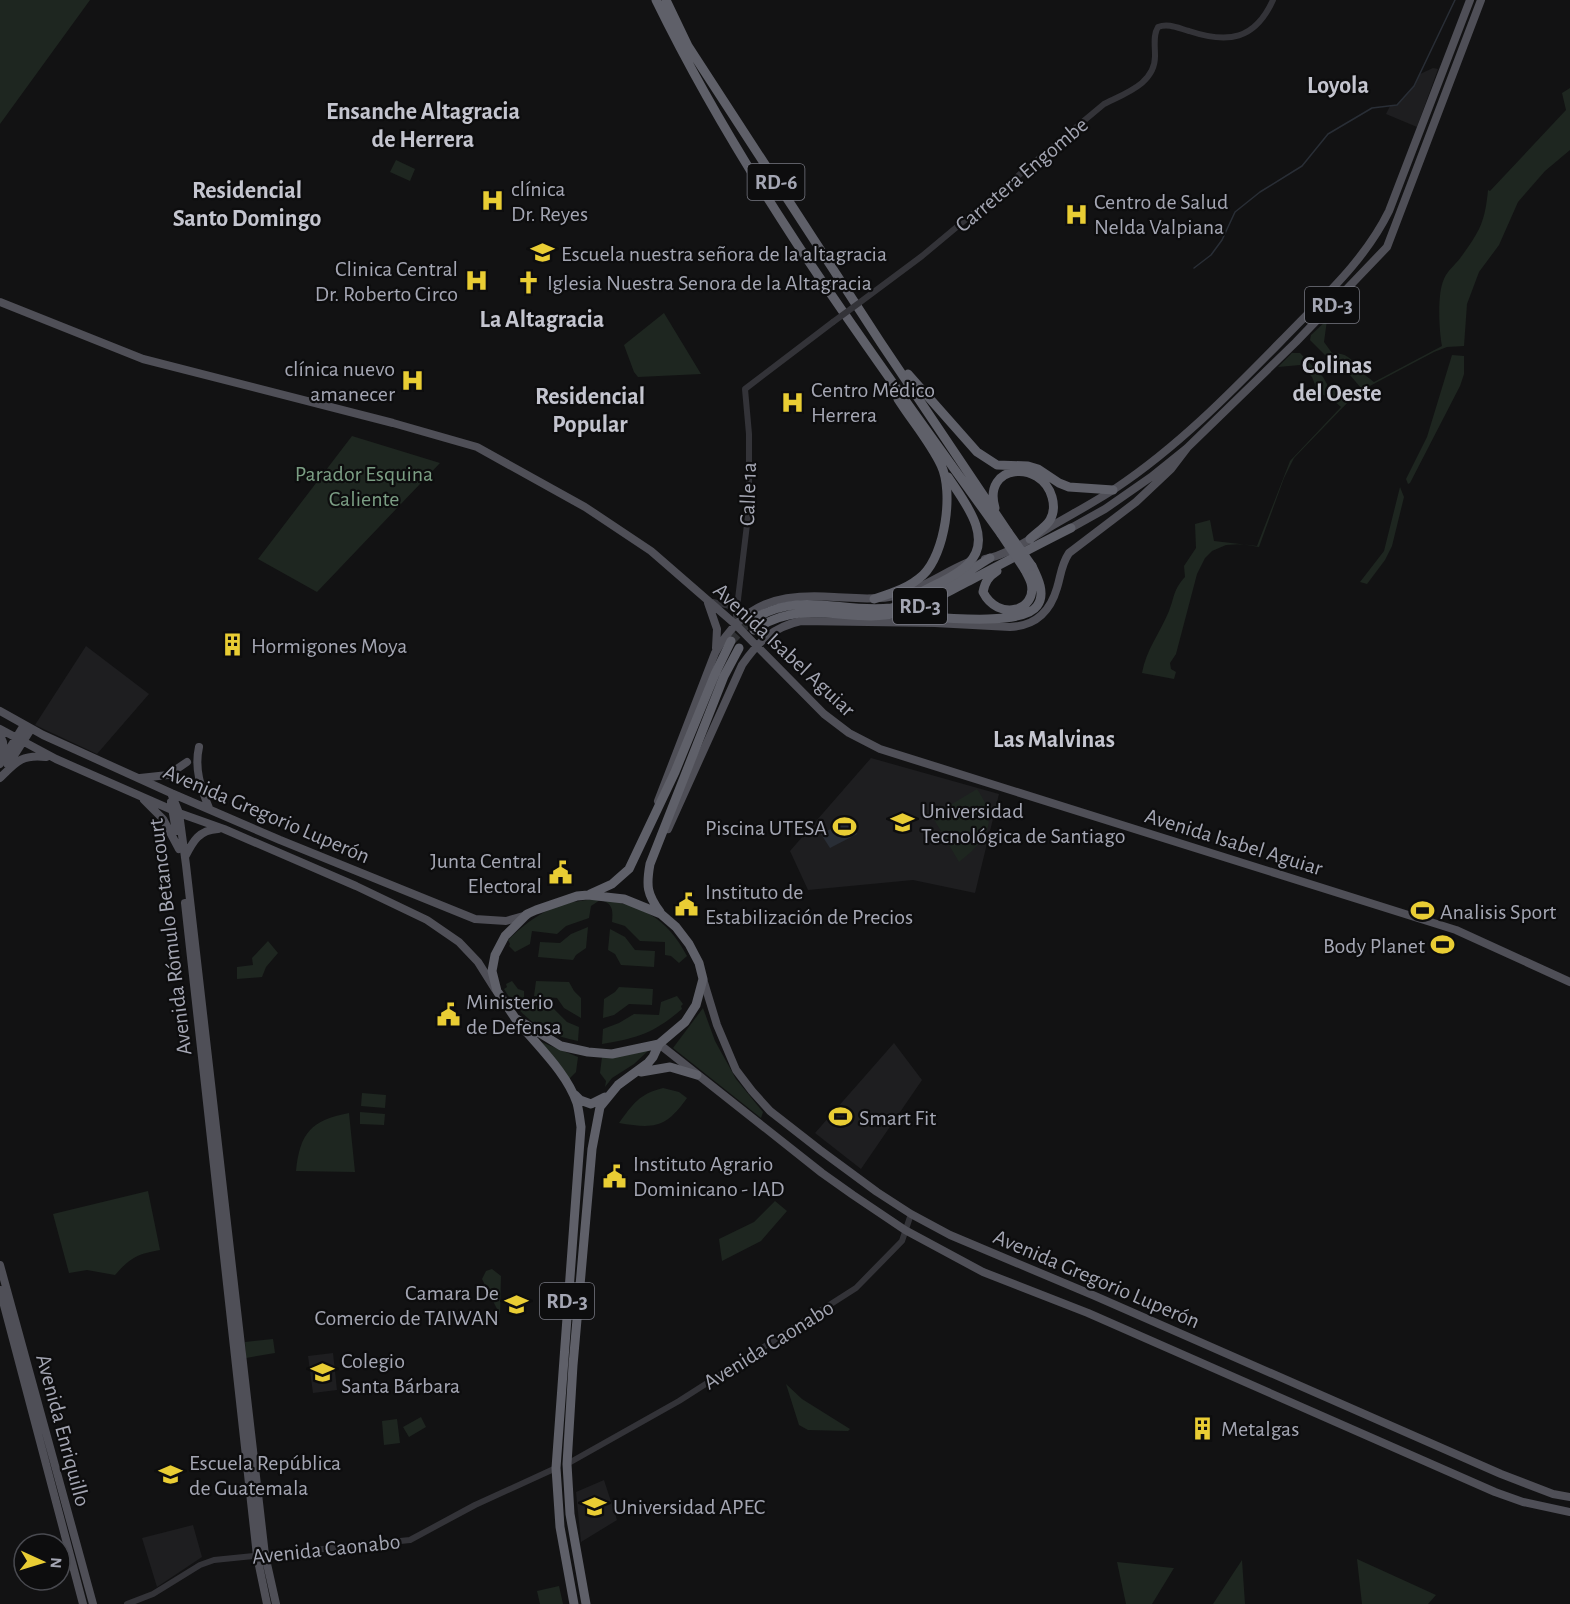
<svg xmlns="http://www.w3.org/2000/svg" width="1570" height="1604" font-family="'Alegreya Sans',sans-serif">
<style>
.built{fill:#1e1e20}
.green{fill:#1e2620}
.water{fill:#292e36}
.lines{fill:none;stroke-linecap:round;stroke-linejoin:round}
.stream{stroke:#292e36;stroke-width:1.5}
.highway-tunnel{stroke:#2f3033;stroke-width:9;stroke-dasharray:9 4.5;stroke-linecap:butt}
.minor{stroke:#333338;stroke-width:6}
.major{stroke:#4f4f57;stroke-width:8}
.highway{stroke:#5f6069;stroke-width:9}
.minor-bridge{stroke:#333338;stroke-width:6}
.highway-bridge{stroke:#5f6069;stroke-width:9}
.labels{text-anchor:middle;stroke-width:4.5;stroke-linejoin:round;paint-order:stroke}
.shield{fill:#0d0d0e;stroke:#777882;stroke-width:1.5}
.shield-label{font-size:21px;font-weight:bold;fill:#a4a6b3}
.street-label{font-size:22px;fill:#a4a6b3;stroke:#0d0d0e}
.poi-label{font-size:22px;fill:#a4a6b3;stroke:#0d0d0e;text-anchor:start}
.park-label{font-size:22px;fill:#7b9e84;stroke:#0d0d0e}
.neighbourhood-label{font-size:24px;font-weight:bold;fill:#c4c5cf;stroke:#0d0d0e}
</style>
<rect width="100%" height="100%" fill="#121213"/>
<path class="built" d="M1433,68L1438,69L1417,127L1386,114L1390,106L1397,105L1414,86L1420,74Z
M86,646L149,694L97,754L35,725Z
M871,758L999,794L975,893L913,880L808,890L790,851Z
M894,1043L922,1080L861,1169L815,1133Z
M333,1353L337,1390L313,1393L308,1356Z
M604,1480L617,1520L581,1542L576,1492Z
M193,1525L202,1557L157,1587L142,1538Z"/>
<path class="green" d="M0,0H90L0,124Z
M1570,88V150L1545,171L1518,202L1499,245L1479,272L1467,304L1464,346L1447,347L1434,352L1366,388H1361L1344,368L1333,363L1310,340L1311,335L1327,320L1324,342L1332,353C1346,353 1351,358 1358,368C1362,373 1369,378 1374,382L1442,346C1439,331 1437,293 1444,279C1447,271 1456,264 1461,257C1480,231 1485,222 1488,190L1490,191L1566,110L1562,93Z
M396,160L415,169L410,181L390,172Z
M664,313L701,374L638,377L634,372L624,345Z
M1292,353H1300L1323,377L1328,386L1338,389L1350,400L1294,458L1284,478L1259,547L1241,544L1226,545L1212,551L1205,558L1197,574L1176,654L1170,663L1171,669L1176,672L1174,679L1142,673C1146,650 1160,633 1169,611C1175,596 1173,590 1185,577L1184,566L1196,548L1195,524L1210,520L1214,541L1257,546L1290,461L1341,407L1333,400L1318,392L1312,377L1300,365L1278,367Z
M1452,355L1464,356V374L1460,386L1410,483L1408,484L1406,479L1427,437Z
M352,436L440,463L317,592L258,559Z
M1400,487L1404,497L1392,546L1385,560L1367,584L1360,582L1384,551Z
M977,789C1000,822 987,840 959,862L932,816Z
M599,899C642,905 666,917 687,956L679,963L671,956L665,955V942L640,941L625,926L612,922C613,910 613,903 600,900L591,906L589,918L566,926L557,934L532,931L530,944L515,952L509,946L510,944L508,940C537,912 559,901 599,899Z
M588,927L586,948L576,955L573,960L538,957L540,942L560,943L571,934Z
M610,929L625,937L635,950L655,951L654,967L621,965L615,954L608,950Z
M268,941L278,953L266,967L262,977L237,979V967L253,965L252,958Z
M512,981L518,989L524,991V1004L552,1007L567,1022L579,1027L578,1041C545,1035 521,1018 504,989L507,987L506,984Z
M536,981L569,982L574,991L581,998V1018L564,1008L557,998L534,996Z
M619,987L653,989L652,1005L629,1004L614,1015L603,1018L604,999L615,992Z
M677,996L683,1004L681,1006L682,1009C654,1033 638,1038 602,1044L603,1029L619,1023L634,1014L659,1015L661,1002Z
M703,1008L715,1041L736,1079L763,1112L761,1118L673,1048Z
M539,1041L578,1057L576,1072L570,1078V1083Z
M650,1049L634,1064L612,1078L605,1087L606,1081L600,1073L602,1057Z
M663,1088L679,1092L687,1098C666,1128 654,1129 619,1123C633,1104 639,1094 663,1088Z
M362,1093L386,1095L385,1108L361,1106Z
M360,1112L385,1114L384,1125L360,1124Z
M349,1113L355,1172L296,1171C300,1133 311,1120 349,1113Z
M148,1191L160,1250C137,1254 130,1258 115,1275L87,1270L69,1273L53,1214Z
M775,1201L787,1211L761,1241L722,1261L719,1239L754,1222Z
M492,1269L501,1276L500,1315L482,1279L486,1271Z
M273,1339L275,1353L246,1358L245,1342Z
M786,1384L802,1399L850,1429L848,1431L808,1430L799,1425Z
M421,1417L426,1427L409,1437L403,1427Z
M397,1419L400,1443L384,1445L382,1421Z
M1357,1559L1436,1595L1428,1604H1362Z
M1242,1560L1245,1604H1213Z
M1117,1562L1173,1568H1174L1152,1604H1126Z
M559,1586L563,1604H540L537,1591Z"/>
<path class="water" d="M850,819L857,834L830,848L821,834Z"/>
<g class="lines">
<path class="stream" d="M1194,268L1211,255L1222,240L1235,212L1260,192L1302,166L1328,134L1372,108L1397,105L1414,86L1455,0"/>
<path class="highway-tunnel" d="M731,641L750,621"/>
<path class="minor" d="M859,303L922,256L1104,104C1126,93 1156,83 1155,55C1155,45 1153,35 1158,27C1168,23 1178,28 1189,31C1228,44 1255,40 1273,0
M713,602L730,606L738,599
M735,624L749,508V434L745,389L833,322
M567,1464L679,1401L856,1288L902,1241L911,1214
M127,1604L153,1594L200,1565L214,1560L410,1540L475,1505L556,1468"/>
<path class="major" d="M0,302L143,359L393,423L477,447L585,507L651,551L735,624L824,714L849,733L880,749L1456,930L1570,982
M1071,528L1105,509L1151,477L1187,448L1296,342L1387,247L1481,0
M985,559C1005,556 1032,538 1050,527C1072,514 1095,502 1116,488C1182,444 1237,386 1292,330C1328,293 1366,258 1389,211L1470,0
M708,603L717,629L716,648
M0,711L43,735L171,793L280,840L475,919L506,921L527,915
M0,729L56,759L179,813L224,829L356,886L427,920L459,942L478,962L495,989
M0,735L3,742L4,757
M199,747C194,769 201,788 209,808
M0,764L24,725
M8,765L31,729
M0,778C16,762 22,754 46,757
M140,778L168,775L187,762
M171,793L179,813L186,865L265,1555L276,1604
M144,800L163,819L179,849
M658,801L715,653C744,602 779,593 834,597C853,598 871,600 889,597C918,592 942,573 969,562
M171,802L176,831
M668,829L742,665C758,642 773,627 801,621L935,623L1010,627C1035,626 1050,612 1057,588C1061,575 1061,565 1069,553L1136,502L1171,469L1187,448
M185,857C193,841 199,830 218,829
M185,903L257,1556L267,1604
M703,979L717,1025L736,1070L752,1091L770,1111L820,1150L877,1192L911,1214L950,1235L1095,1296L1501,1474L1553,1494L1570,1497
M659,1044L822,1173L853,1195L905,1230L983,1272L1088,1313L1495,1492L1523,1502L1570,1512
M0,1265L93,1604
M0,1290L83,1604"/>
<path class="highway" d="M656,0C749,191 878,362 1001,534
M666,0L688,46L881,343L1008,532
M908,374L977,452L997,465L1028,466L1038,469L1059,483L1069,487L1113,490
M995,508C982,464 1041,459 1052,497C1054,504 1054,513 1050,520C1046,527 1036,533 1030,539
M997,571C988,577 985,582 983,592C998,622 1038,611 1031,583C1030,579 1027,574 1025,570
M874,599C892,593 909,588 923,575C945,554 954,492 941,465C930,442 912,421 898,399
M900,615C927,616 1022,628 1037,606C1046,594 1038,578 1032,566
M750,621C801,589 839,614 891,608C927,603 960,576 990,558
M754,630C806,595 850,626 902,612C926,605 947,592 969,581C1003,563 1037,545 1071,528
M590,894L612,884L629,869L675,772L715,674L731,641
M588,895L624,899L661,914L676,927L689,944L699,963L703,979L696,1005L685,1022L659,1044L612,1054L588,1052L561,1046L515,1018L497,991L492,971L495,955L505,936L527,914L536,910L577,896Z
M660,912C647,894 646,886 650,864L724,676L739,648
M515,1018C536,1045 566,1071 577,1103C579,1111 580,1120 581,1127L556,1468L560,1527L574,1604
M641,1072L670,1067L697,1075
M575,1095L580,1100L591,1104L605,1097
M586,1604L570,1514L567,1464L573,1365L592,1149L600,1107L618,1085L648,1063L653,1057L659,1044"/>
<path class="minor-bridge" d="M833,322L859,303"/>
<path class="highway-bridge" d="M1008,532L1032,566
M1001,534L1025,570
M920,593C935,584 956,577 968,564C995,538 963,500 948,477"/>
</g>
<defs>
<symbol id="hospital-bare" viewBox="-9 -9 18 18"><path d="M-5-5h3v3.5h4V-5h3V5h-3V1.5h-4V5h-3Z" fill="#e9cd34" stroke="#0d0d0e" stroke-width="2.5" paint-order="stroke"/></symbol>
<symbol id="school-bare" viewBox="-9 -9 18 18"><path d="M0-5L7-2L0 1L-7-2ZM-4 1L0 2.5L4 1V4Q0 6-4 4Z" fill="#e9cd34" stroke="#0d0d0e" stroke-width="2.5" paint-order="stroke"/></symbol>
<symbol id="church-bare" viewBox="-9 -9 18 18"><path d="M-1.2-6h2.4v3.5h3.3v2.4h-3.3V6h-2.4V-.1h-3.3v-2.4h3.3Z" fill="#e9cd34" stroke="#0d0d0e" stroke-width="2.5" paint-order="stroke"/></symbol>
<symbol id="building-bare" viewBox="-9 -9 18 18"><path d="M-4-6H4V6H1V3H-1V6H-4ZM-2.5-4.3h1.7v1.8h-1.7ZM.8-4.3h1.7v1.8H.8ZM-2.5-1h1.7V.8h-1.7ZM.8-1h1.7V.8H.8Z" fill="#e9cd34" stroke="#0d0d0e" stroke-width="2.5" paint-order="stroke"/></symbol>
<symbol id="university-bare" viewBox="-9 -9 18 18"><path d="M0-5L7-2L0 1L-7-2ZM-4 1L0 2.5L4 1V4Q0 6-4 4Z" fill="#e9cd34" stroke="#0d0d0e" stroke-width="2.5" paint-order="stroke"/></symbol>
<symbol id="stadium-bare" viewBox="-9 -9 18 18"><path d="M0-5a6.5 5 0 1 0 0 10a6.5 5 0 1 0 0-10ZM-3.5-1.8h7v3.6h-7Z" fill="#e9cd34" stroke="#0d0d0e" stroke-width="2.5" paint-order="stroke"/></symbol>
<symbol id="civic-bare" viewBox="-9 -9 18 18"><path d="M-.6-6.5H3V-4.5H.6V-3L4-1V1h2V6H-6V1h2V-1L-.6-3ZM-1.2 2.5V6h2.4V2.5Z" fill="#e9cd34" stroke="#0d0d0e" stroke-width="2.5" paint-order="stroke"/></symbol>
</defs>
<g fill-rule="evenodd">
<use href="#hospital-bare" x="476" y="184" width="33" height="33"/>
<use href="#hospital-bare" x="1060" y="198" width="33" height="33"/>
<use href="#school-bare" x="526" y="236" width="33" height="33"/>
<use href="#hospital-bare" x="460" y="264" width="33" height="33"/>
<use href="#church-bare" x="512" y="266" width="33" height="33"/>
<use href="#hospital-bare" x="396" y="364" width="33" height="33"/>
<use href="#hospital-bare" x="776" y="386" width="33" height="33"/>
<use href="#building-bare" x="216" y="628" width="33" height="33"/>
<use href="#university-bare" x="886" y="806" width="33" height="33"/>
<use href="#stadium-bare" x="828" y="810" width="33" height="33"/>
<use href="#civic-bare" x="544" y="856" width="33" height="33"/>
<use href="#civic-bare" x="670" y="888" width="33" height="33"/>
<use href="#stadium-bare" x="1406" y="894" width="33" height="33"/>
<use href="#stadium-bare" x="1426" y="928" width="33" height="33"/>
<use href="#civic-bare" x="432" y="998" width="33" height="33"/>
<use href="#stadium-bare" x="824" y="1100" width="33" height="33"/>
<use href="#civic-bare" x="598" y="1160" width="33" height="33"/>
<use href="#school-bare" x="500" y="1288" width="33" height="33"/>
<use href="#school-bare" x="306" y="1356" width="33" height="33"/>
<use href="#building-bare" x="1186" y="1412" width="33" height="33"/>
<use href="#university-bare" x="154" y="1458" width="33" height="33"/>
<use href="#school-bare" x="578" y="1490" width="33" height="33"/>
</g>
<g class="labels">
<g class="shield">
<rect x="747.5" y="164" width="57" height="36" rx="4.5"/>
<rect x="1305" y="287" width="54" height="36" rx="4.5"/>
<rect x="893" y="588" width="54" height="36" rx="4.5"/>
<rect x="540" y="1283" width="54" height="36" rx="4.5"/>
</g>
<g class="shield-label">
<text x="776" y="189">RD-6</text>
<text x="1332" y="312">RD-3</text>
<text x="920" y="613">RD-3</text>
<text x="567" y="1308">RD-3</text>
</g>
<g class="street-label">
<text transform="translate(1021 174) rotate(-40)" y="8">Carretera Engombe</text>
<text transform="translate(747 494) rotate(-88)" y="8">Calle 1a</text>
<text transform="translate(785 649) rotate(43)" y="8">Avenida Isabel Aguiar</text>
<text transform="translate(267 813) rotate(23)" y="8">Avenida Gregorio Luperón</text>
<text transform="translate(1234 841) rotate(17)" y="8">Avenida Isabel Aguiar</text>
<text transform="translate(169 937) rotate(-97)" y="8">Avenida Rómulo Betancourt</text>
<text transform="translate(1097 1278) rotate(23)" y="8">Avenida Gregorio Luperón</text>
<text transform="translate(768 1344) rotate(-32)" y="8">Avenida Caonabo</text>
<text transform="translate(64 1430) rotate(75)" y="8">Avenida Enriquillo</text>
<text transform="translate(326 1548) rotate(-6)" y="8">Avenida Caonabo</text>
</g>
<g class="poi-label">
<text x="511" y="196">clínica<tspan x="511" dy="25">Dr. Reyes</tspan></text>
<text x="1094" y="209">Centro de Salud<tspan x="1094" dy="25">Nelda Valpiana</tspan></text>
<text x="561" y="261">Escuela nuestra señora de la altagracia</text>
<text x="458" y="276" text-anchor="end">Clinica Central<tspan x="458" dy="25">Dr. Roberto Circo</tspan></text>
<text x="547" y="290">Iglesia Nuestra Senora de la Altagracia</text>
<text x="395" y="376" text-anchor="end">clínica nuevo<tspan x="395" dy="25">amanecer</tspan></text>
<text x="811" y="397">Centro Médico<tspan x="811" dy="25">Herrera</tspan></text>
<text x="251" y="653">Hormigones Moya</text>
<text x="921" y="818">Universidad<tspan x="921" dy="25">Tecnológica de Santiago</tspan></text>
<text x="827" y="835" text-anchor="end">Piscina UTESA</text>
<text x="542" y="868" text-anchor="end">Junta Central<tspan x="542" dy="25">Electoral</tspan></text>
<text x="705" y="899">Instituto de<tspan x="705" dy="25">Estabilización de Precios</tspan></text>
<text x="1440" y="919">Analisis Sport</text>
<text x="1425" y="953" text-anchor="end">Body Planet</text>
<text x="466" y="1009">Ministerio<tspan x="466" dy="25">de Defensa</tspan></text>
<text x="859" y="1125">Smart Fit</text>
<text x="633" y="1171">Instituto Agrario<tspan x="633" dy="25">Dominicano - IAD</tspan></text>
<text x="499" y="1300" text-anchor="end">Camara De<tspan x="499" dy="25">Comercio de TAIWAN</tspan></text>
<text x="341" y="1368">Colegio<tspan x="341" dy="25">Santa Bárbara</tspan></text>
<text x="1221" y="1436">Metalgas</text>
<text x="189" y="1470">Escuela República<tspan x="189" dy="25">de Guatemala</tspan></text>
<text x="613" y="1514">Universidad APEC</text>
</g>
<g class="park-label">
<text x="364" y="481">Parador Esquina<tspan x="364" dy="25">Caliente</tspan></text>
</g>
<g class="neighbourhood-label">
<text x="1338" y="93">Loyola</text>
<text x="423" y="119">Ensanche Altagracia<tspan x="423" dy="28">de Herrera</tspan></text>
<text x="247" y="198">Residencial<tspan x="247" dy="28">Santo Domingo</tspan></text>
<text x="542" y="327">La Altagracia</text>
<text x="1337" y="373">Colinas<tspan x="1337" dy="28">del Oeste</tspan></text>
<text x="590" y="404">Residencial<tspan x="590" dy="28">Popular</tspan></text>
<text x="1054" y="747">Las Malvinas</text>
</g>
</g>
<g transform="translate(42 1562) rotate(94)"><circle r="28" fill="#0d0d0e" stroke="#494a50" stroke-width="1.5"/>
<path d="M0-4.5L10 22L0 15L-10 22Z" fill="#e9cd34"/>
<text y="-9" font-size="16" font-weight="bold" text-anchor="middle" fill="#a4a6b3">N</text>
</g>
</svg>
